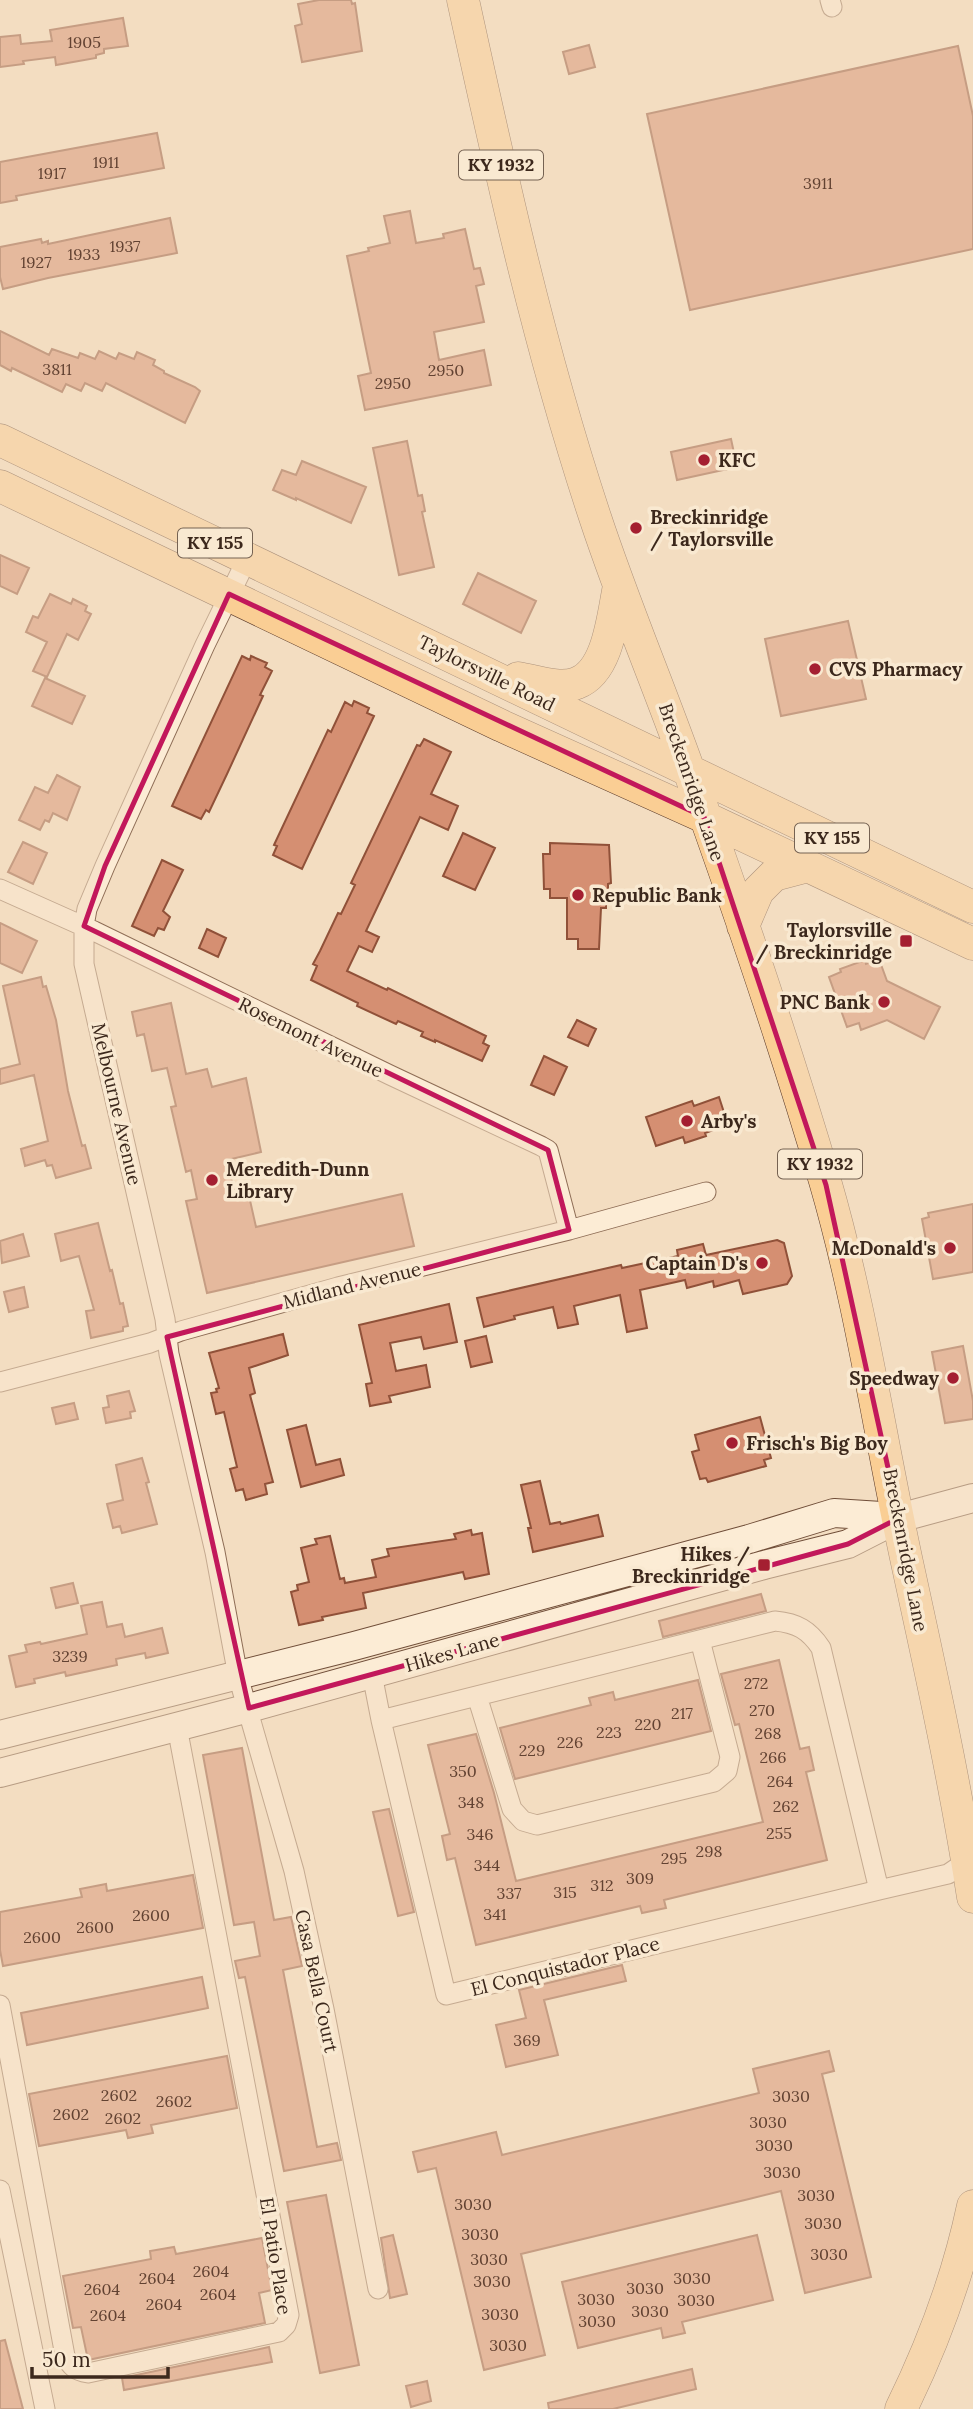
<svg xmlns="http://www.w3.org/2000/svg" width="973" height="2409" font-family="Lora,serif">
<style>
.building{fill:#d58f72;stroke:#905139;stroke-width:2}
.lines{fill:none;stroke-linecap:round;stroke-linejoin:round}
.street-casing{stroke:#8e6d56;stroke-width:21}
.secondary-casing{stroke:#704e39;stroke-width:30}
.primary-casing{stroke:#5b3b2b;stroke-width:33}
.street{stroke:#fcecd5;stroke-width:19}
.secondary{stroke:#fcecd5;stroke-width:28}
.primary{stroke:#face94;stroke-width:32}
.marked{fill:none;stroke:#c2185b;stroke-width:5;stroke-linejoin:round}
.poi-dot{fill:#a41f31;stroke:#f9e9d1;stroke-width:2.5}
.labels{text-anchor:middle;stroke-width:7;stroke-linejoin:round;paint-order:stroke}
.number-label{font-size:16px;fill:#624232}
.shield{fill:#f9e9d1;stroke:#756252;stroke-width:2}
.shield-label{font-size:18px;font-weight:bold;fill:#3c281c}
.poi-label{font-size:19px;font-weight:bold;fill:#3c281c;stroke:#f9e9d1;text-anchor:start}
.street-label{font-size:19px;fill:#3c281c;stroke:#f9e9d1}
</style>
<rect width="100%" height="100%" fill="#f3ddc1"/>
<path class="building" d="M319,0H351L352,4L355,3L362,51L302,62L295,26L302,24L298,4Z
M123,18L128,46L104,49V53L96,55V58L56,65L55,57L23,61L24,64L0,67V37L20,35L21,44L52,41L50,30Z
M589,45L595,67L569,74L563,52Z
M958,46L973,116V249L690,310L647,114Z
M157,133L164,168L16,196L17,200L0,203V162Z
M410,211L416,243L444,238L443,234L465,229L474,269L480,268L484,284L476,286L484,322L434,332L439,360L484,350L491,385L365,410L358,376L371,373L347,256L369,251L368,248L390,243L384,216Z
M170,218L177,253L48,278L3,289L0,277V247L41,239L42,243L48,241V244Z
M0,331L49,355L52,349L78,358L80,353L95,359L99,351L116,359L119,353L134,359L137,352L155,360L153,365L164,371V373L195,387L200,391L185,423L106,383L102,391L85,383L81,391L66,384L62,392L12,368L11,371L0,365Z
M731,439L737,467L677,480L671,452Z
M407,441L418,496L422,495L425,511L422,512L434,567L399,575L373,448Z
M302,461L366,487L351,523L296,498V500L273,490L282,470L296,475Z
M0,555L29,568L17,594L0,586Z
M478,573L536,601L521,633L463,604Z
M50,594L71,604L73,599L87,606L85,611L91,614L78,640L67,634L47,677L33,671L47,642L26,632L33,616L38,618Z
M848,621L866,699L781,716L765,639Z
M242,656L250,660L251,656L267,663L265,667L272,671L260,695L263,696L227,774L209,812L206,810L201,819L172,806Z
M45,678L85,696L72,724L32,706Z
M354,701L369,708L367,713L374,716L302,869L273,855L277,846L274,845L328,730L331,732L345,702L352,706Z
M424,739L451,752L431,794L458,806L448,830L420,817L366,931L379,937L372,952L359,946L347,971L387,990L388,988L486,1036L483,1043L489,1046L482,1061L435,1040V1042L421,1036L423,1032L398,1021L396,1024L357,1006L358,1003L311,980L317,966L313,964L320,951L338,913L341,914L355,885L351,883L417,745L420,746Z
M57,775L80,787L67,820L53,813L49,822L45,820L40,830L19,820L35,787L48,793Z
M463,833L495,848L475,890L443,876Z
M23,842L47,853L33,884L8,872Z
M550,843L609,845L611,883L608,884V892H606V908H601L599,949H578V939H567V898H550V889H544L543,854H550Z
M162,860L183,870L163,911L170,917L164,930L158,928L154,936L132,926Z
M0,923L37,941L22,973L0,963Z
M207,929L226,938L218,957L199,948Z
M879,959L887,981L940,1007L924,1039L887,1020L861,1030L859,1023L847,1027L829,977L841,972L840,969L865,960L866,964Z
M41,977L43,987L46,986L56,1020L68,1091L82,1146L85,1145L91,1168L56,1178L52,1165L47,1166L45,1160L25,1166L21,1149L48,1141L34,1075L0,1084V1069L20,1064L3,986Z
M171,1003L186,1074L207,1069L212,1087L246,1078L261,1152L227,1160L234,1191L247,1187L256,1227L402,1194L414,1246L207,1293L186,1201L197,1199L191,1170L186,1172L171,1107L176,1106L167,1068L152,1071L144,1034L137,1036L132,1012Z
M577,1020L596,1029L588,1046L568,1037Z
M544,1056L567,1067L554,1095L531,1085Z
M719,1097L728,1125L705,1133L706,1136L685,1143L683,1137L656,1146L646,1117L692,1101L694,1106Z
M973,1204V1272L933,1279L922,1219L929,1217L928,1213Z
M98,1223L110,1271L112,1270L120,1304L123,1303L128,1326L123,1327V1331L91,1338L86,1311L94,1310L79,1256L61,1261L55,1234Z
M23,1234L29,1256L2,1263L0,1241Z
M777,1240L784,1243L792,1276L787,1284L743,1294L739,1280L714,1287L713,1281L687,1288L685,1280L640,1290L647,1328L627,1332L620,1295L574,1306L578,1324L558,1328L553,1307L514,1316L515,1319L484,1327L477,1298L621,1265L622,1268L678,1256L677,1250L703,1244L706,1255Z
M24,1287L28,1307L9,1312L4,1292Z
M449,1304L457,1342L424,1349L421,1337L390,1343L396,1371L426,1365L430,1387L389,1396L391,1402L370,1406L366,1384L372,1383L359,1325Z
M283,1334L288,1355L249,1368L255,1393L250,1395L273,1482L265,1484L267,1494L246,1500L243,1489L236,1491L230,1469L237,1467L224,1412L216,1414L211,1393L217,1392L216,1389L219,1388L209,1353Z
M486,1336L492,1362L471,1367L465,1341Z
M963,1346L973,1401V1419L945,1423L932,1352Z
M129,1391L135,1411L130,1412L131,1418L106,1423L103,1408L109,1407L107,1396Z
M74,1403L78,1419L56,1424L52,1408Z
M760,1417L771,1458L764,1460L766,1466L708,1482L706,1478L700,1479L692,1452L699,1450L695,1435Z
M306,1425L316,1465L340,1459L344,1475L301,1487L287,1430Z
M142,1458L149,1482L146,1483L157,1524L122,1533L120,1526L113,1528L107,1504L123,1500L116,1465Z
M540,1481L550,1524L560,1522L561,1524L598,1515L603,1536L533,1552L528,1528H531L521,1485Z
M471,1530L472,1535L482,1533L489,1574L465,1579L463,1572L363,1593L366,1608L322,1617L323,1620L299,1625L291,1592L298,1590L297,1585L309,1582L301,1548L317,1544L315,1539L330,1536L340,1579L344,1578L345,1583L376,1577L372,1560L389,1556L387,1549L456,1539L454,1534Z
M73,1583L78,1603L56,1608L51,1588Z
M761,1594L766,1611L663,1637L659,1621Z
M102,1602L107,1627L122,1624L125,1637L162,1628L168,1653L146,1658L145,1653L116,1659L117,1665L66,1676L65,1672L34,1679L35,1683L16,1687L9,1656L27,1652L25,1645L40,1642L41,1644L87,1634L81,1606Z
M779,1660L800,1749L809,1747L814,1770L806,1772L827,1860L664,1900L666,1908L642,1913L640,1906L476,1945L455,1858L447,1860L442,1836L450,1834L428,1745L476,1734L494,1793L516,1881L763,1822L739,1724L735,1725L721,1674Z
M698,1680L711,1731L515,1779L500,1728L591,1705L589,1698L613,1692L615,1700Z
M242,1748L274,1920L291,1917L302,1966L283,1970L317,2147L337,2143L341,2160L284,2171L245,1977L239,1978L235,1961L260,1956L254,1922L234,1925L203,1755Z
M389,1809L414,1912L398,1916L373,1812Z
M193,1875L203,1928L3,1966L0,1950V1912L82,1897L80,1889L106,1884L107,1891Z
M622,1965L626,1981L544,2000L558,2055L506,2067L496,2025L526,2018L519,1990Z
M202,1977L208,2008L27,2045L21,2013Z
M829,2051L834,2071L822,2074L871,2277L805,2293L781,2191L749,2199L521,2254L545,2355L484,2370L436,2168L418,2172L413,2152L496,2132L502,2155L640,2122L759,2093L753,2069Z
M227,2056L237,2108L151,2125L153,2133L128,2138L126,2130L39,2146L29,2094Z
M326,2195L359,2365L320,2373L287,2202Z
M393,2235L407,2294L390,2298L381,2238Z
M757,2235L773,2300L682,2322L685,2333L663,2338L661,2328L578,2348L562,2282Z
M262,2238L272,2290L259,2293L265,2323L88,2360L81,2327L73,2328L63,2276L151,2259L150,2251L174,2247L176,2254Z
M5,2340L23,2409H0V2341Z
M269,2347L272,2362L124,2390L122,2378Z
M692,2369L696,2389L613,2409H549L548,2403Z
M427,2381L431,2401L411,2407L406,2386Z"/>
<g class="lines">
<defs>
<path id="street" d="M830,0L832,7
M247,559L205,645L105,866L87,909L84,926V964L165,1319L169,1354L215,1552L238,1676L294,1871L324,2009L378,2289
M0,889L94,931L390,1075L541,1146L548,1150L569,1230
M0,1382L150,1343L181,1331L338,1287L569,1230L706,1192
M775,1621C797,1623 809,1630 821,1648L879,1890L446,1995L381,1720Z
M372,1674L381,1720
M477,1696L512,1809L523,1821L537,1825L714,1782L727,1771L730,1757L700,1640
M879,1890L948,1874L967,1861
M0,2005L65,2356C71,2367 76,2371 88,2373L279,2332L286,2325L289,2315L177,1727
M0,2190L45,2409"/>
<path id="secondary" d="M0,1735L354,1646L749,1539L834,1513L897,1517
M0,1773L249,1708L764,1565L848,1544L899,1518L973,1498"/>
<path id="primary" d="M463,0C501,174 539,348 595,517C623,602 658,684 688,768C737,904 784,1042 825,1181C862,1308 880,1439 908,1567C932,1677 956,1787 973,1897
M0,440L973,907
M0,486L502,726L704,817L973,944
M518,678C536,681 560,690 577,683C609,671 613,614 619,586
M743,926L758,891L774,875L808,866
M901,2409C933,2344 958,2277 973,2206"/>
</defs>
<use href="#street" class="street-casing"/>
<use href="#secondary" class="secondary-casing"/>
<use href="#primary" class="primary-casing"/>
<use href="#street" class="street"/>
<use href="#secondary" class="secondary"/>
<use href="#primary" class="primary"/>
</g>
<path d="M0 0H973V2409H0ZM229,594L704,817L826,1185L899,1518L848,1544L249,1708L167,1337L569,1230L548,1150L84,926L105,866Z" fill="#f3ddc1" fill-opacity=".55" fill-rule="evenodd"/>
<path class="marked" d="M229,594L704,817L826,1185L899,1518L848,1544L249,1708L167,1337L569,1230L548,1150L84,926L105,866Z"/>
<g class="poi-dot">
<circle cx="704" cy="460" r="7"/>
<circle cx="636" cy="528" r="7"/>
<circle cx="815" cy="669" r="7"/>
<circle cx="578" cy="895" r="7"/>
<rect x="899" y="934" width="14" height="14" rx="3.5"/>
<circle cx="884" cy="1002" r="7"/>
<circle cx="687" cy="1121" r="7"/>
<circle cx="212" cy="1180" r="7"/>
<circle cx="950" cy="1248" r="7"/>
<circle cx="762" cy="1263" r="7"/>
<circle cx="953" cy="1378" r="7"/>
<circle cx="732" cy="1443" r="7"/>
<rect x="757" y="1558" width="14" height="14" rx="3.5"/>
</g>
<g class="labels">
<g class="number-label">
<text x="84" y="48">1905</text>
<text x="106" y="168">1911</text>
<text x="52" y="179">1917</text>
<text x="818" y="189">3911</text>
<text x="125" y="252">1937</text>
<text x="84" y="260">1933</text>
<text x="36" y="268">1927</text>
<text x="57" y="375">3811</text>
<text x="446" y="376">2950</text>
<text x="393" y="389">2950</text>
<text x="70" y="1662">3239</text>
<text x="756" y="1689">272</text>
<text x="762" y="1716">270</text>
<text x="682" y="1719">217</text>
<text x="648" y="1730">220</text>
<text x="609" y="1738">223</text>
<text x="768" y="1739">268</text>
<text x="570" y="1748">226</text>
<text x="532" y="1756">229</text>
<text x="773" y="1763">266</text>
<text x="463" y="1777">350</text>
<text x="780" y="1787">264</text>
<text x="471" y="1808">348</text>
<text x="786" y="1812">262</text>
<text x="779" y="1839">255</text>
<text x="480" y="1840">346</text>
<text x="709" y="1857">298</text>
<text x="674" y="1864">295</text>
<text x="487" y="1871">344</text>
<text x="640" y="1884">309</text>
<text x="602" y="1891">312</text>
<text x="565" y="1898">315</text>
<text x="509" y="1899">337</text>
<text x="495" y="1920">341</text>
<text x="151" y="1921">2600</text>
<text x="95" y="1933">2600</text>
<text x="42" y="1943">2600</text>
<text x="527" y="2046">369</text>
<text x="119" y="2101">2602</text>
<text x="791" y="2102">3030</text>
<text x="174" y="2107">2602</text>
<text x="71" y="2120">2602</text>
<text x="123" y="2124">2602</text>
<text x="768" y="2128">3030</text>
<text x="774" y="2151">3030</text>
<text x="782" y="2178">3030</text>
<text x="816" y="2201">3030</text>
<text x="473" y="2210">3030</text>
<text x="823" y="2229">3030</text>
<text x="480" y="2240">3030</text>
<text x="829" y="2260">3030</text>
<text x="489" y="2265">3030</text>
<text x="211" y="2277">2604</text>
<text x="157" y="2284">2604</text>
<text x="692" y="2284">3030</text>
<text x="492" y="2287">3030</text>
<text x="645" y="2294">3030</text>
<text x="102" y="2295">2604</text>
<text x="218" y="2300">2604</text>
<text x="596" y="2305">3030</text>
<text x="696" y="2306">3030</text>
<text x="164" y="2310">2604</text>
<text x="650" y="2317">3030</text>
<text x="500" y="2320">3030</text>
<text x="108" y="2321">2604</text>
<text x="597" y="2327">3030</text>
<text x="508" y="2351">3030</text>
</g>
<g class="shield">
<rect x="459" y="150.5" width="84" height="29" rx="5"/>
<rect x="178" y="528.5" width="74" height="29" rx="5"/>
<rect x="795" y="823.5" width="74" height="29" rx="5"/>
<rect x="778" y="1149.5" width="84" height="29" rx="5"/>
</g>
<g class="shield-label">
<text x="501" y="171">KY 1932</text>
<text x="215" y="549">KY 155</text>
<text x="832" y="844">KY 155</text>
<text x="820" y="1170">KY 1932</text>
</g>
<g class="poi-label">
<text x="718" y="467">KFC</text>
<text x="650" y="524">Breckinridge<tspan x="650" dy="22">/ Taylorsville</tspan></text>
<text x="829" y="676">CVS Pharmacy</text>
<text x="592" y="902">Republic Bank</text>
<text x="892" y="937" text-anchor="end">Taylorsville<tspan x="892" dy="22">/ Breckinridge</tspan></text>
<text x="870" y="1009" text-anchor="end">PNC Bank</text>
<text x="701" y="1128">Arby's</text>
<text x="226" y="1176">Meredith-Dunn<tspan x="226" dy="22">Library</tspan></text>
<text x="936" y="1255" text-anchor="end">McDonald's</text>
<text x="748" y="1270" text-anchor="end">Captain D's</text>
<text x="939" y="1385" text-anchor="end">Speedway</text>
<text x="746" y="1450">Frisch's Big Boy</text>
<text x="750" y="1561" text-anchor="end">Hikes /<tspan x="750" dy="22">Breckinridge</tspan></text>
</g>
<g class="street-label">
<text transform="translate(487 673) rotate(26)" y="7">Taylorsville Road</text>
<text transform="translate(692 782) rotate(71)" y="7">Breckenridge Lane</text>
<text transform="translate(311 1037) rotate(26)" y="7">Rosemont Avenue</text>
<text transform="translate(117 1104) rotate(77)" y="7">Melbourne Avenue</text>
<text transform="translate(352 1285) rotate(-14)" y="7">Midland Avenue</text>
<text transform="translate(906 1550) rotate(79)" y="7">Breckenridge Lane</text>
<text transform="translate(452 1652) rotate(-16)" y="7">Hikes Lane</text>
<text transform="translate(565 1966) rotate(-14)" y="7">El Conquistador Place</text>
<text transform="translate(317 1981) rotate(78)" y="7">Casa Bella Court</text>
<text transform="translate(276 2256) rotate(81)" y="7">El Patio Place</text>
</g>
</g>
<path d="M32 2367v10h136v-10" fill="none" stroke="#3c281c" stroke-width="3.5"/>
<text x="42" y="2367" font-size="21" fill="#3c281c" stroke="#f9e9d1" stroke-width="5" paint-order="stroke">50 m</text>
</svg>
